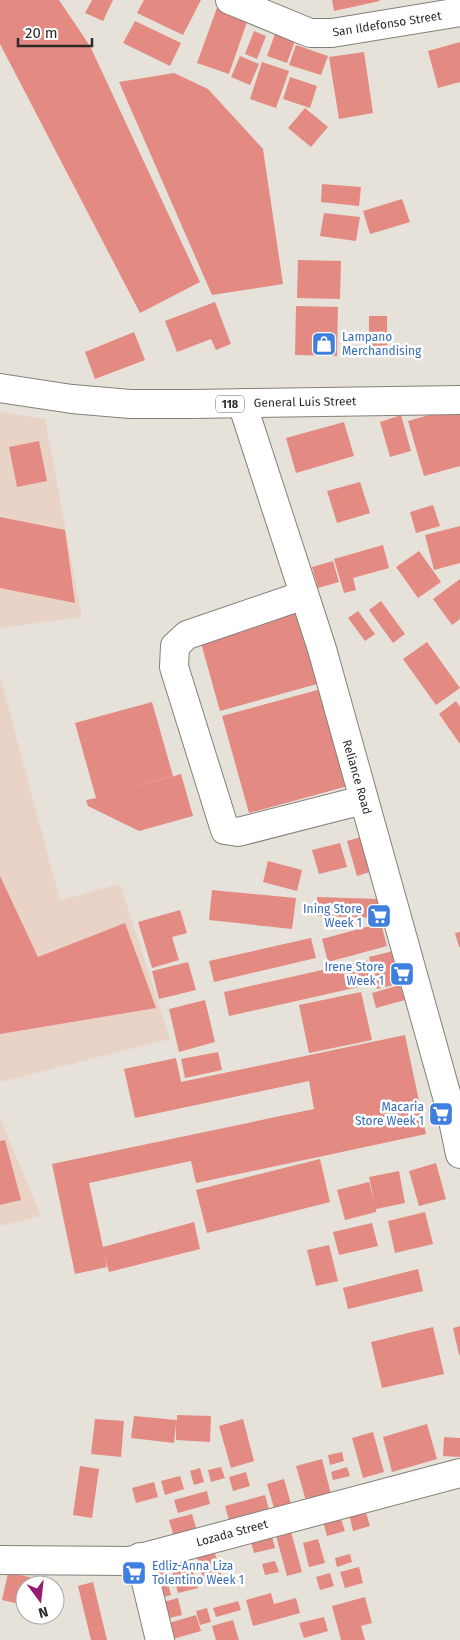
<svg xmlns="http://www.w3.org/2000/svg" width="460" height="1640" font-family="'Fira Sans',sans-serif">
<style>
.industrial{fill:#e9d3c6}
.building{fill:#e38b82}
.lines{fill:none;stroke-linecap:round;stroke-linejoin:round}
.minor-casing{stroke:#848079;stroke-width:30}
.major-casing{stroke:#848079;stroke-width:30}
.minor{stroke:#fff;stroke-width:28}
.major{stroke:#fff;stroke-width:28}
.labels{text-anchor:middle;stroke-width:5;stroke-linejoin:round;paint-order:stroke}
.shield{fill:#fff;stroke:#6c6b68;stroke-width:1}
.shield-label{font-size:11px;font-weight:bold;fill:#2d2b28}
.street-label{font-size:12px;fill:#2d2b28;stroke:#fff}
.shop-label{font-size:12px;fill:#366cbe;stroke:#fff;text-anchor:end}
</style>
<rect width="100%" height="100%" fill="#e6e1d9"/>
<path class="industrial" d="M0,412L45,419L82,617L0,628Z
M0,676L60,900L120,884L170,1039L0,1082Z
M0,1118L41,1216L0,1226Z"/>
<path class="building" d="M0,0H59L90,46L200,282L140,313L0,44Z
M92,0H113L103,21L85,13Z
M144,0H201L183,35L137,13Z
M332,0H379L380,1L334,11Z
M218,5L249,16L229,74L197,63Z
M135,21L181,43L170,66L123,43Z
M254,31L266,36L257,59L245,54Z
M276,31L296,38L287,63L267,56Z
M460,42V82L438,88L428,51Z
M296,45L328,56L321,75L289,65Z
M364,52L373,113L339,119L329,57Z
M240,56L259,64L250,85L231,77Z
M262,62L289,71L276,108L250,99Z
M174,73L208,89L263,149L283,284L212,295L119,82Z
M290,77L317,86L310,108L283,99Z
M305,108L328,127L311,147L288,128Z
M322,184L361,187L359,206L321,202Z
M402,199L410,222L370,234L363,211Z
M324,213L360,217L356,241L320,236Z
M298,260L341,261L340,299L297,298Z
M215,302L231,344L216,350L211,339L177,352L165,321Z
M296,306L338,307L337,356L295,355Z
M369,316H387V347H369Z
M134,332L145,360L95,379L85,352Z
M460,406V466L424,476L408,421Z
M401,415L411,451L390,457L380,422Z
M344,422L354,456L296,473L286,438Z
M39,441L47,481L17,487L9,447Z
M360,482L370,513L337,523L327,491Z
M433,505L440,526L416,533L410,512Z
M0,517L65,530L75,603L0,588Z
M460,526V563L434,570L425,535Z
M383,545L389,568L353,578L356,590L344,593L334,559Z
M419,551L441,582L418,598L396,567Z
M333,561L339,582L318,588L312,567Z
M460,579V619L452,625L433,599Z
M381,601L405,634L393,643L369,610Z
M296,609L317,684L220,711L199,636Z
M358,611L375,634L365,641L348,618Z
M427,642L460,688L436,705L403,659Z
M321,689L348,786L249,813L222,716Z
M456,701L460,707V744L439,714Z
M152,702L173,776L99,797L181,774L193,816L139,831L88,806L86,800L96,798L75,723Z
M361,837L370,872L357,876L347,841Z
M340,843L347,867L319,874L312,850Z
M268,861L302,870L297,891L263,882Z
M0,876L38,957L125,923L156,1008L0,1034Z
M212,890L296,898L292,929L209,920Z
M317,897L379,899V918L317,916Z
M180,910L187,933L172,937L179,960L152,968L138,922Z
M381,923L387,946L328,962L322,939Z
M460,932V947H459L455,933Z
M311,938L316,958L214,982L209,961Z
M393,951L401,983L377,989L369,957Z
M367,960L372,984L229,1016L224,992Z
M188,962L196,990L159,999L152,971Z
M400,985L405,1000L376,1008L372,993Z
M361,992L372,1040L309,1053L299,1005Z
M205,1000L215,1042L179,1052L169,1009Z
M405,1035L426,1134L196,1183L191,1161L89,1183L103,1247L194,1222L200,1249L109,1272L104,1254L107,1267L75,1274L52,1164L314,1109L309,1081L135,1118L124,1069L176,1058L181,1082Z
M218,1052L222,1070L185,1078L181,1059Z
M5,1140L21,1200L0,1205V1141Z
M320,1159L330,1202L207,1233L196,1190Z
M436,1163L446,1199L419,1206L409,1171Z
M399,1171L405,1203L376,1209V1212L345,1220L337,1190L369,1182L374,1202L369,1177Z
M425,1212L433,1244L395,1253L388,1221Z
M372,1223L378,1246L339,1255L333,1232Z
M329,1245L338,1281L316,1286L307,1250Z
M418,1269L423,1291L348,1309L343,1288Z
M460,1326V1355H459L453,1328Z
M433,1327L444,1374L382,1388L371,1342Z
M177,1415L211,1416L210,1442L176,1440V1424L174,1443L131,1438L134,1416L177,1420Z
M95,1419L124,1421L121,1457L91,1454Z
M243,1419L254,1461L231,1468L219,1426Z
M427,1424L437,1459L392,1472L383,1437Z
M373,1432L384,1472L363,1478L352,1438Z
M444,1437L460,1438V1457L443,1456Z
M342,1452L344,1461L330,1465L328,1455Z
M322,1459L331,1494L306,1501L296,1466Z
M80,1466L99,1469L92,1518L73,1515Z
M221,1467L225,1478L211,1482L208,1470Z
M347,1467L350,1476L333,1480L331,1472Z
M200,1468L204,1482L194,1485L190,1471Z
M246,1472L250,1486L233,1491L229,1477Z
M180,1476L184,1489L165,1495L161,1481Z
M284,1479L291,1504L274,1508L267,1484Z
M154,1482L158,1497L136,1503L132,1488Z
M207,1491L210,1504L178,1513L174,1500Z
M265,1495L270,1513L230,1524L225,1506Z
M365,1509L370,1526L353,1531L349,1514Z
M338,1510L345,1531L327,1536L321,1514Z
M192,1514L199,1538L176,1544L169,1520Z
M290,1528L302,1572L287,1576L275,1532Z
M271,1533L275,1548L254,1553L250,1538Z
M318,1539L325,1563L309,1567L303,1543Z
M214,1550L222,1578L204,1583L196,1554Z
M350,1554L352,1562L337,1567L335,1558Z
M189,1558L198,1588L178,1593L170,1563Z
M275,1561L279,1572L265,1575L262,1564Z
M163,1566L171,1595L157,1599L149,1570Z
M359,1567L363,1583L345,1588L340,1572Z
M8,1573L30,1577L28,1585H25L24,1605L2,1600Z
M330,1573L334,1586L320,1590L316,1577Z
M93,1582L107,1640H91L78,1586Z
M271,1593L274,1604L296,1598L300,1613L253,1626L246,1600Z
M365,1597L372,1623L361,1626L365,1640H341L332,1606Z
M178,1598L182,1615L165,1619L160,1603Z
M238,1601L241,1610L216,1617L213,1608Z
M207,1608L211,1622L200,1625L196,1611Z
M196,1615L201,1631L173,1639L169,1623Z
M324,1617L328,1631L304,1638L299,1623Z
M233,1620L239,1640H216L212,1626Z"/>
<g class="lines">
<defs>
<path id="minor" d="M230,0L310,33H332L460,12
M242,403L322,649L451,1111L460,1154
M304,595L187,635L175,646L174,667L225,830L238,832L363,800
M140,1557L160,1640
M0,1560L129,1561L460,1473"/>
<path id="major" d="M0,388L72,399L130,404H192L460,400"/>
</defs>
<use href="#minor" class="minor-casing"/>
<use href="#major" class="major-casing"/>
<use href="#minor" class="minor"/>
<use href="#major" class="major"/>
</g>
<defs>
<symbol id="shop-square" viewBox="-11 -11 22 22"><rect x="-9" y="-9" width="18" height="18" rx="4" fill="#3f7fe0" stroke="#fff"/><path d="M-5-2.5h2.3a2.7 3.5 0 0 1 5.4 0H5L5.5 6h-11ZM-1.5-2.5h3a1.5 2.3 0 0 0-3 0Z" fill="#fff"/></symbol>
<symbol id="supermarket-square" viewBox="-11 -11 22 22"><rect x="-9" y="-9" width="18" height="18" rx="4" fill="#3f7fe0" stroke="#fff"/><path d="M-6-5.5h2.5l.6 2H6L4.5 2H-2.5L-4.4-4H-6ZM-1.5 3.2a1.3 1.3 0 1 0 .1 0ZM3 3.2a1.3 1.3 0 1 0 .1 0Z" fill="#fff"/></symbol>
</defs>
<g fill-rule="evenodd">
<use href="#shop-square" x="310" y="330" width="28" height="28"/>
<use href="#supermarket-square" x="365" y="902" width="28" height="28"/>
<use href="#supermarket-square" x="388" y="960" width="28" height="28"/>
<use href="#supermarket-square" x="427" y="1100" width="28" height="28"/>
<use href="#supermarket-square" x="120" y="1559" width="28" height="28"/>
</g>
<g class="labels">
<rect class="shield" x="216" y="395.5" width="28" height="17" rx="4"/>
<g class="shield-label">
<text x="230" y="408">118</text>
</g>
<g class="street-label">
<text transform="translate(387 24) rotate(-9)" y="4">San Ildefonso Street</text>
<text transform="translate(305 402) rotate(-1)" y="4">General Luis Street</text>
<text transform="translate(357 777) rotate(74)" y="4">Reliance Road</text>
<text transform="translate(232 1533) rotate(-15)" y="4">Lozada Street</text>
</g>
<g class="shop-label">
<text x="342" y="341" text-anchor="start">Lampano<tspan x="342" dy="14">Merchandising</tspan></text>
<text x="362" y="913">Ining Store<tspan x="362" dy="14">Week 1</tspan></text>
<text x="384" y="971">Irene Store<tspan x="384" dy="14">Week 1</tspan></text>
<text x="424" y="1111">Macaria<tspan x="424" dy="14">Store Week 1</tspan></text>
<text x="152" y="1570" text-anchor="start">Edliz-Anna Liza<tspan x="152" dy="14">Tolentino Week 1</tspan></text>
</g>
</g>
<g transform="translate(40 1600) rotate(165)"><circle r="24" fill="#ffffff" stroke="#abaaa9"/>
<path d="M0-4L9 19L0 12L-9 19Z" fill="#981b73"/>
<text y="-8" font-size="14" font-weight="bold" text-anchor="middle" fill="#2d2b28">N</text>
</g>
<path d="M18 38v8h74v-8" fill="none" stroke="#2d2b28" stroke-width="2.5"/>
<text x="25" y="38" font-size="15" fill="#2d2b28" stroke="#ffffff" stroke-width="4" paint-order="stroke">20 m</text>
</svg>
